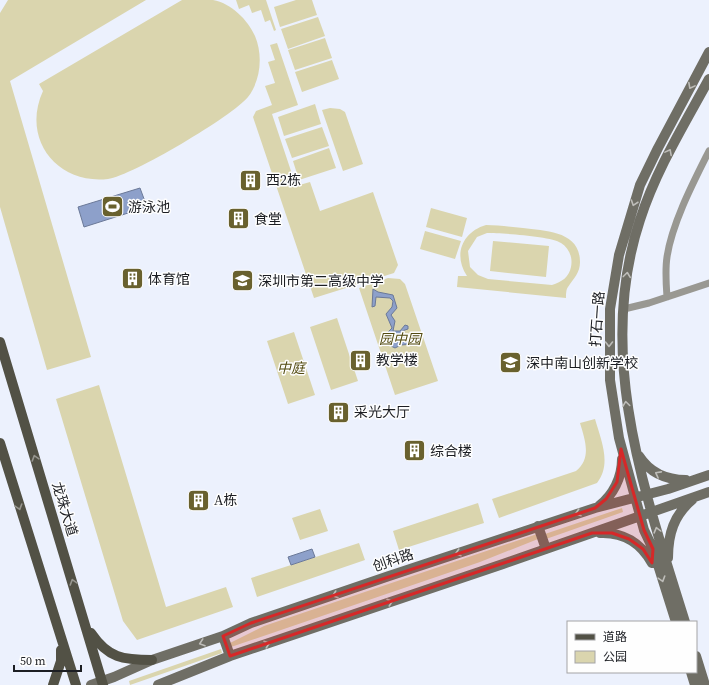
<svg xmlns="http://www.w3.org/2000/svg" width="709" height="685" font-family="'Source Serif 4','Noto Sans SC',serif">
<style>
.green{fill:#dad5ae;fill-rule:evenodd}
.water{fill:#8da0ca;stroke:#6b7998}
.lines{fill:none;stroke-linecap:round;stroke-linejoin:round}
.minor{stroke:#999892;stroke-width:7}
.secondary{stroke:#6f6e65;stroke-width:10}
.primary{stroke:#525145;stroke-width:10}
.oneway{stroke:#bebdb9}
.oneway2{stroke:#97968f}
.marked{fill:#d62828;fill-opacity:0.2;stroke:#d62828;stroke-width:3;stroke-linejoin:round}
.labels{text-anchor:middle;stroke-width:3;stroke-linejoin:round;paint-order:stroke}
.poi-label{font-size:14px;fill:#1c1e23;stroke:#fefefe;text-anchor:start}
.street-label{font-size:14px;fill:#1c1e23;stroke:#fefefe}
.park-label{font-size:14px;font-style:italic;fill:#534b11;stroke:#fefefe}
</style>
<rect width="100%" height="100%" fill="#ecf1fd"/>
<path class="green" d="M8,0H146L10,81L91,357L47,370L0,207V13Z
M182,0C192,0 203,0 213,0C231,3 248,20 255,36C263,55 261,80 248,97C234,115 132,176 108,179C57,185 21,139 43,91L39,84Z
M236,0H266L276,30L274,31L270,20L265,22L261,10L252,13L249,5L239,9Z
M296,0H312L317,15L280,27L274,7Z
M318,17L325,36L288,49L281,29Z
M325,38L332,58L295,70L288,50Z
M277,43L298,105L272,114L296,186L310,182L320,211L373,192L398,265L394,273L314,298L253,117L256,111L272,105L265,86L275,83L268,62L275,60L270,45Z
M332,60L339,79L302,92L295,72Z
M315,104L321,124L284,136L278,117Z
M330,108L340,109L345,112L363,164L343,171L322,110Z
M322,127L329,146L292,158L285,139Z
M329,148L336,168L299,180L293,161Z
M431,208L467,218L462,237L426,227Z
M486,225C498,225 511,227 523,228C546,231 580,231 580,262C580,273 574,278 568,287C566,289 566,295 566,298L457,287L458,276H467C453,255 462,232 486,225ZM487,233C500,233 551,236 561,243C569,248 573,257 571,267C569,277 562,282 552,285L488,279L478,275L470,267L468,251L477,237Z
M425,231L461,241L455,259L420,249Z
M493,241L549,246L546,277L490,271Z
M388,278L400,279L405,284L438,381L395,395L359,288Z
M337,318L358,381L331,390L310,327Z
M294,332L315,395L288,404L267,341Z
M99,385L166,607L226,587L233,607L137,640L123,621L56,399Z
M595,419C601,440 612,464 597,483L499,518L492,499L576,471C592,458 585,440 580,423Z
M478,503L484,523L399,550L393,531Z
M622,508L623,512L546,539L545,534Z
M320,509L328,531L300,540L292,518Z
M537,534L538,539L480,562L231,647L230,643L264,626Z
M359,543L365,560L257,597L251,578Z
M221,649L222,653L130,685L129,681Z"/>
<path class="water" d="M140,188L147,207L84,227L78,207Z
M373,289L378,292L393,295L397,308L391,315L395,321L393,331H400L405,325L408,326V329L402,331L401,334L403,338L413,340V344L401,345L395,348L391,346V339L386,338L385,335L392,328L386,314L392,307L393,301L390,298L376,297L375,306L372,307Z
M312,549L315,557L291,565L288,557Z"/>
<g class="lines">
<path class="minor" d="M667,297C666,283 665,270 667,257C672,223 694,181 709,151
M624,309L649,303L709,283"/>
<path class="secondary" d="M639,456C650,473 666,480 686,480
M599,506C613,495 622,478 622,459
M538,526L546,549
M600,533C623,532 641,543 652,563L653,558
M668,558C668,534 674,515 692,500
M676,622L653,549L644,530L619,438L610,380V309L619,255L640,185L658,148L709,52
M685,622C645,493 595,355 640,220C656,170 684,125 709,79
M223,636L230,656
M696,656L705,685
M691,672L695,685
M91,685L114,677L152,660L223,636L251,623L389,576L595,508L668,489L709,475
M158,685L230,656L503,564L709,492"/>
<path class="primary" d="M0,342L103,685
M0,443L76,685
M91,633C108,658 123,660 152,660
M53,685L61,661V650"/>
</g>
<defs><path id="oneway-chevron" d="M-2-3.5L2.5 0L-2 3.5" fill="none" stroke-width="1.6" stroke-linecap="round" stroke-linejoin="round"/></defs>
<g class="oneway">
<use href="#oneway-chevron" transform="translate(691 86) rotate(118)"/>
<use href="#oneway-chevron" transform="translate(669 152) rotate(-62)"/>
<use href="#oneway-chevron" transform="translate(634 203) rotate(109)"/>
<use href="#oneway-chevron" transform="translate(627 275) rotate(-83)"/>
<use href="#oneway-chevron" transform="translate(609 344) rotate(90)"/>
<use href="#oneway-chevron" transform="translate(626 404) rotate(-98)"/>
<use href="#oneway-chevron" transform="translate(658 474) rotate(-152)"/>
<use href="#oneway-chevron" transform="translate(578 513) rotate(162)"/>
<use href="#oneway-chevron" transform="translate(657 530) rotate(-105)"/>
<use href="#oneway-chevron" transform="translate(458 553) rotate(162)"/>
<use href="#oneway-chevron" transform="translate(662 579) rotate(73)"/>
<use href="#oneway-chevron" transform="translate(335 595) rotate(161)"/>
<use href="#oneway-chevron" transform="translate(390 602) rotate(-19)"/>
<use href="#oneway-chevron" transform="translate(202 643) rotate(161)"/>
<use href="#oneway-chevron" transform="translate(267 644) rotate(-19)"/>
</g>
<g class="oneway2">
<use href="#oneway-chevron" transform="translate(35 458) rotate(-107)"/>
<use href="#oneway-chevron" transform="translate(19 507) rotate(73)"/>
<use href="#oneway-chevron" transform="translate(73 582) rotate(-107)"/>
</g>
<path class="marked" d="M621,449L644,530L653,549L652,563L643,549L629,539L612,533H592L230,656L223,636L251,623L595,508L606,499L617,482Z"/>
<defs>
<symbol id="building-square" viewBox="-11 -11 22 22"><rect x="-9" y="-9" width="18" height="18" rx="4" fill="#69612e" stroke="#fefefe"/><path d="M-4-6H4V6H1V3H-1V6H-4ZM-2.5-4.3h1.7v1.8h-1.7ZM.8-4.3h1.7v1.8H.8ZM-2.5-1h1.7V.8h-1.7ZM.8-1h1.7V.8H.8Z" fill="#fff"/></symbol>
<symbol id="stadium-square" viewBox="-11 -11 22 22"><rect x="-9" y="-9" width="18" height="18" rx="4" fill="#69612e" stroke="#fefefe"/><path d="M0-5a6.5 5 0 1 0 0 10a6.5 5 0 1 0 0-10ZM-3.5-1.8h7v3.6h-7Z" fill="#fff"/></symbol>
<symbol id="school-square" viewBox="-11 -11 22 22"><rect x="-9" y="-9" width="18" height="18" rx="4" fill="#69612e" stroke="#fefefe"/><path d="M0-5L7-2L0 1L-7-2ZM-4 1L0 2.5L4 1V4Q0 6-4 4Z" fill="#fff"/></symbol>
</defs>
<g fill-rule="evenodd">
<use href="#building-square" x="238" y="168" width="25" height="25"/>
<use href="#stadium-square" x="100" y="194" width="25" height="25"/>
<use href="#building-square" x="226" y="206" width="25" height="25"/>
<use href="#building-square" x="120" y="266" width="25" height="25"/>
<use href="#school-square" x="230" y="268" width="25" height="25"/>
<use href="#building-square" x="348" y="348" width="25" height="25"/>
<use href="#school-square" x="498" y="350" width="25" height="25"/>
<use href="#building-square" x="326" y="400" width="25" height="25"/>
<use href="#building-square" x="402" y="438" width="25" height="25"/>
<use href="#building-square" x="186" y="488" width="25" height="25"/>
</g>
<g class="labels">
<g class="poi-label">
<text x="266" y="185">西2栋</text>
<text x="128" y="212">游泳池</text>
<text x="254" y="224">食堂</text>
<text x="148" y="284">体育馆</text>
<text x="258" y="286">深圳市第二高级中学</text>
<text x="376" y="365">教学楼</text>
<text x="526" y="368">深中南山创新学校</text>
<text x="354" y="417">采光大厅</text>
<text x="430" y="456">综合楼</text>
<text x="214" y="505">A栋</text>
</g>
<g class="street-label">
<text transform="translate(597 319) rotate(-86)" y="5">打石一路</text>
<text transform="translate(65 509) rotate(73)" y="5">龙珠大道</text>
<text transform="translate(393 560) rotate(-19)" y="5">创科路</text>
</g>
<g class="park-label">
<text x="400" y="344">园中园</text>
<text x="291" y="373">中庭</text>
</g>
</g>
<rect x="567" y="621" width="130" height="52" fill="#fefefe" stroke="#a4a4a6"/>
<rect x="575" y="634" width="20" height="6" fill="#525145" stroke="#a4a4a6"/>
<text x="603" y="641" font-size="12" fill="#1c1e23">道路</text>
<rect x="575" y="651" width="20" height="12" fill="#dad5ae" stroke="#a4a4a6"/>
<text x="603" y="661" font-size="12" fill="#1c1e23">公园</text>
<path d="M14 665v6h67v-6" fill="none" stroke="#1c1e23" stroke-width="2"/>
<text x="20" y="665" font-size="12" fill="#1c1e23" stroke="#fefefe" stroke-width="3" paint-order="stroke">50 m</text>
</svg>
